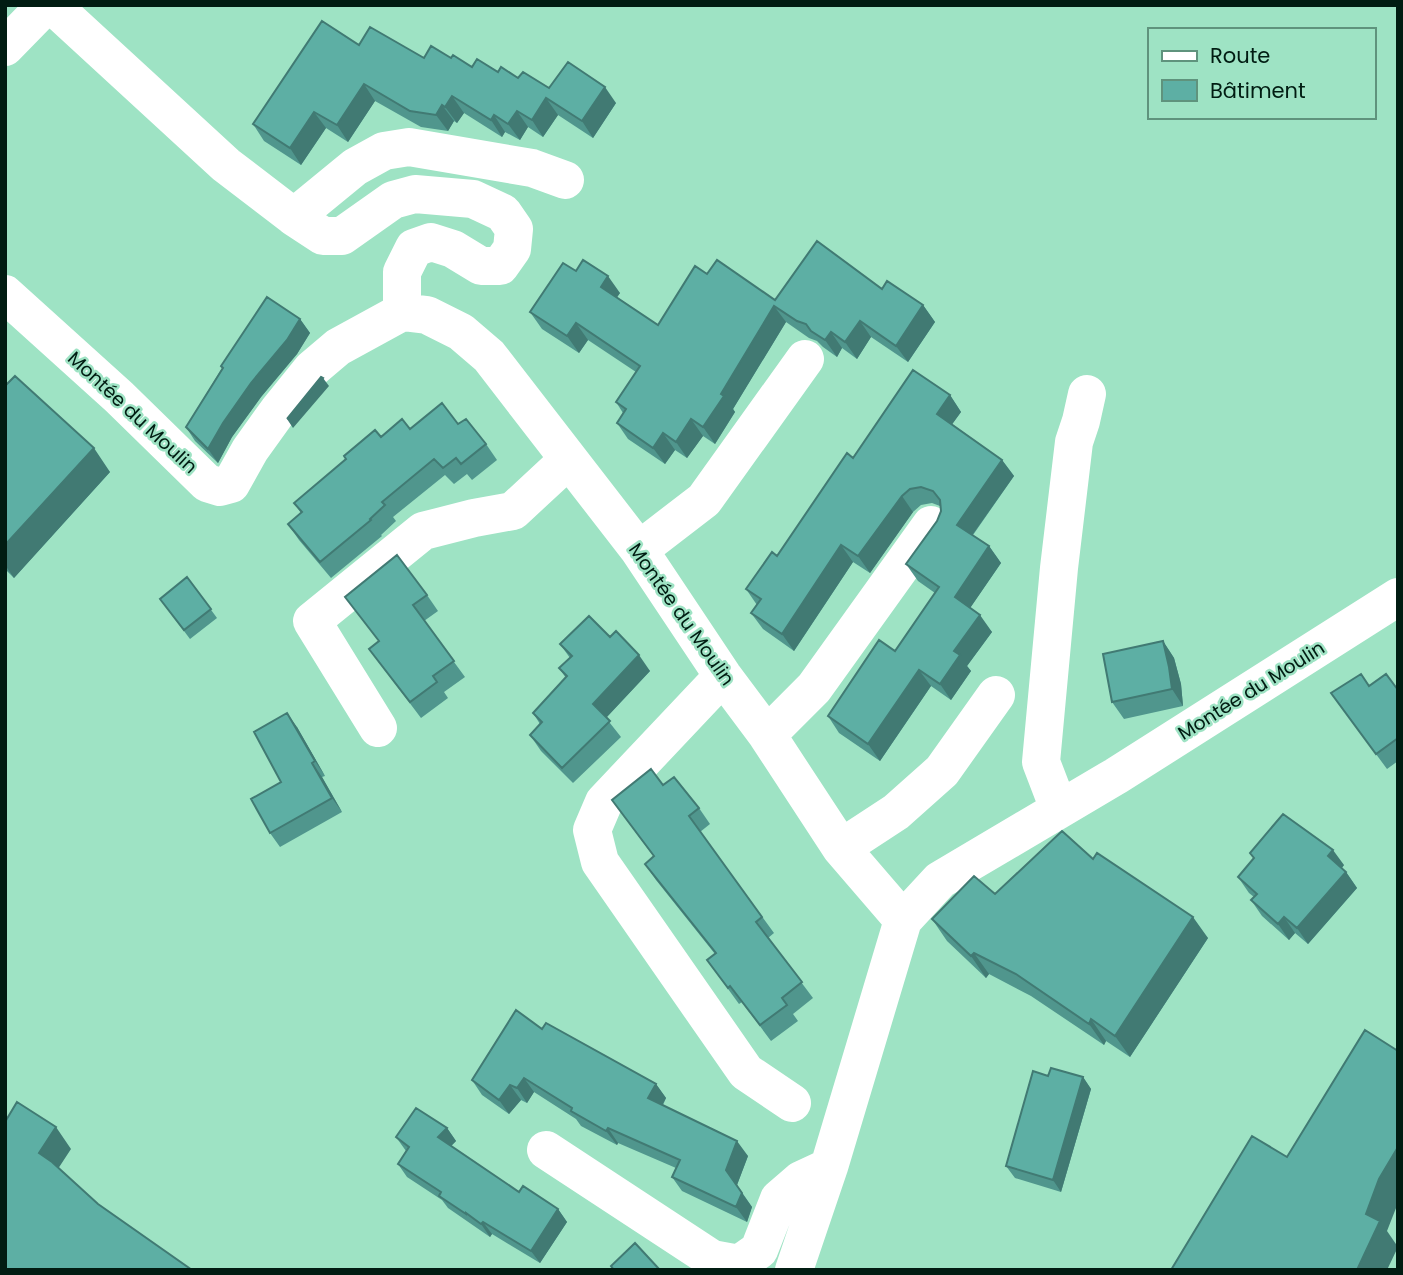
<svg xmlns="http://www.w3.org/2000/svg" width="1403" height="1275" font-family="Poppins,sans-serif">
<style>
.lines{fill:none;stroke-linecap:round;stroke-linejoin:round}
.minor{stroke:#fff;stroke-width:38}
.major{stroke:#fff;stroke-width:38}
.wall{fill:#50968d}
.shaded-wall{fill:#417a73}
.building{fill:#5dafa4;stroke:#417a73;stroke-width:2}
.labels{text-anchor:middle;stroke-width:5;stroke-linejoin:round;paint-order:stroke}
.street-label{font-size:19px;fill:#011c12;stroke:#9ee3c4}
</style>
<rect width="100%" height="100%" fill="#9ee3c4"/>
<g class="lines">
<path class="minor" d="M52,5L226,165L294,217L355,167L384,151L409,147L532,168L565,180
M294,217L323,236H342L393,200L415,194L473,199L503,213L514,229L512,249L500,266H481L453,249L431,242L414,248L402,272V312
M5,294L119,397L207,483L220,487L231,484L250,450L278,411L312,369L338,347L402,312L427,315L461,332L489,356L639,550L723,676L767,735L841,848L903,920L940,880L1116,776L1398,597
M639,550L704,500L805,359
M723,676L604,802L592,830L600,862L746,1072L792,1103
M378,728L312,621L423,531L474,518L513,511L568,460
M767,735L814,688L931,525
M1059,809L1041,762L1059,568L1074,442L1081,421L1087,394
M841,848L896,812L942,771L996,695
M546,1150L712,1259L739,1264L759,1250L779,1199L801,1180L829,1167
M794,1270L829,1167L903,920"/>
<path class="major" d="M5,47L46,5"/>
</g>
<path class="wall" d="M359,45L424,58H451L472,67L498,72L549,88L616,103L593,138L558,115L543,137L528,127L520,140L505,132L502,137L464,113L457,123L454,121L448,131L421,127L375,101L348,142L326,128L301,165L264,141L253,124Z
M576,271L620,293L617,297L658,325L707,274L775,300L882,289L923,305L935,322L908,362L871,337L857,359L842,348L837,357L823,347L817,341L809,338L786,322L733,409L735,412L715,444L703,436L687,458L675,450L665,464L628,439L617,423L623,413L616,402L636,372L588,340L579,353L542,329L530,312Z
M300,319L310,333L297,354L261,397L232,437L218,463L195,441L186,427L222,368L221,366Z
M5,386L110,472L14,578L5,569Z
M950,395L961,412L952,424L1002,460L1014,476L973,535L989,546L1001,563L970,608L992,632L967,666L971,671L951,700L931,686L880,761L839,733L828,716L895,651L935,593L918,581L906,564L937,521L941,511L940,506L932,503L921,505L913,512L870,573L853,562L794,651L763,629L751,613L757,605L746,589L777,556L853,458Z
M458,424L486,444L497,460L472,480L467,474L454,484L445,475L393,517L396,521L381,535L382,536L331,578L299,540L288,524L301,513L294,503L381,437L410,429Z
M187,577L217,618L190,639L166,607Z
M427,595L438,611L424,621L465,677L444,692L448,698L421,718L369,649L379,641L345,597Z
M610,637L650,671L606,718L621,737L573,783L541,751L530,735L540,724L533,713L566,678L559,668L570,658L560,644Z
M1163,641L1174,658L1181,684L1183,706L1124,719L1112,702Z
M1369,686L1398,690V761L1387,769L1331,693Z
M297,727L325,776L322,777L342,812L280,847L270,833L281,782Z
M663,785L699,808L710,824L700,832L774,933L768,938L813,998L793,1014L798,1021L771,1041L742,1002L739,1004L707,960L715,954L656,880L645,864L654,857L612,800Z
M1254,858L1344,865L1342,868L1346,872L1357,888L1308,944L1295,933L1289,940L1262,916L1251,900L1254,897L1249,893L1238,877Z
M1093,859L1208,938L1130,1057L1106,1041L1104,1045L1031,996L989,974L986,978L947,941L932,919L995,894Z
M542,1029L656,1084L666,1098L663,1105L748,1156L737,1185L752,1207L747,1222L682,1191L672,1177L676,1168L618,1143L617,1145L581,1126L576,1119L534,1092L527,1103L521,1100L509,1114L482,1095L472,1080Z
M1048,1076L1083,1077L1091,1089L1061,1192L1015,1178L1006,1166Z
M447,1128L456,1141L451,1146L519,1192L558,1209L567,1222L540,1263L492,1234L490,1237L448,1208L442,1200L407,1177L398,1164L406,1151L396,1137Z"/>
<path class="shaded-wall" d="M364,84L375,101L348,142L337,125Z
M605,87L616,103L593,138L582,121Z
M452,96L464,113L457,123L445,107Z
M546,98L558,115L543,137L532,120Z
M442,105L454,121L448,131L436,115Z
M517,111L528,127L520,140L508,124Z
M314,112L326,128L301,165L290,148Z
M494,115L505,132L502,137L491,120Z
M608,276L620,293L613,303L601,287Z
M923,305L935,322L908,362L896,346Z
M774,306L786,322L733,409L735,412L715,444L703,427L721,394Z
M300,319L310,333L297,354L261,397L232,437L218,463L208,449L223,423L251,383Z
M860,321L871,337L857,359L845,342Z
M576,323L588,340L579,353L567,336Z
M831,332L842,348L837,357L825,340Z
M323,378L329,386L293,428L287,419Z
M950,395L961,412L948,430L937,414Z
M691,419L703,436L687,458L676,442Z
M663,433L675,450L665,464L653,448Z
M94,448L110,472L14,578L5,565V545Z
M1002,460L1014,476L968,541L957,525Z
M902,496L913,512L870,573L858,556Z
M841,545L853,562L794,651L782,634Z
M989,546L1001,563L966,614L955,597Z
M980,615L992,632L967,666L971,671L951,700L940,684L954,651Z
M1163,641L1174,658L1181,684L1183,706L1172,689Z
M639,655L650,671L604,720L593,704Z
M919,670L931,686L880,761L868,744Z
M287,713L297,727L325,776L315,761Z
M312,763L322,777L342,812L332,798Z
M1333,850L1344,865L1339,871L1328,856Z
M1346,872L1357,888L1308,944L1297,928Z
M1193,917L1208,938L1130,1057L1115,1036Z
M1284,917L1295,933L1289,940L1278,924Z
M974,953L989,974L986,978L971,956Z
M1091,1019L1106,1041L1104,1045L1089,1024Z
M1083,1077L1091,1089L1061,1192L1053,1180Z
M524,1078L534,1092L527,1103L517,1088Z
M656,1084L666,1098L658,1113L648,1098Z
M510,1085L521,1100L509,1114L499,1100Z
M56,1127L71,1149L54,1175L39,1153Z
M447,1128L456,1141L447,1150L438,1137Z
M608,1128L618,1143L617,1145L606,1131Z
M737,1141L748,1156L737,1185L726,1170Z
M1398,1147V1203L1387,1231L1398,1247L1387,1270H1357L1366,1214L1379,1179Z
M742,1193L752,1207L747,1222L736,1207Z
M558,1209L567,1222L540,1263L531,1251Z
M483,1222L492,1234L490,1237L481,1224Z"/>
<path class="building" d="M322,21L359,45L370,27L424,58L431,46L451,58L453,55L472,67L477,59L498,72L501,67L518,78L523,72L549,88L568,62L605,87L582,121L546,98L532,120L517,111L508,124L494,115L491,120L452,96L445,107L442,105L436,115L410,111L364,84L337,125L314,112L290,148L253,124Z
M817,241L882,289L887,281L923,305L896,346L860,321L845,342L831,332L825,340L811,331L806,324L797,321L774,306L721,394L724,396L703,427L691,419L676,442L663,433L653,448L617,423L626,409L616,402L640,366L576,323L567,336L530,312L563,263L576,271L583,260L608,276L601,287L658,325L695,266L707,274L717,260L775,300Z
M267,297L300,319L287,340L251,383L223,423L208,449L186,427L223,368L221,366Z
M913,370L950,395L937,414L1002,460L957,525L989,546L955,597L980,615L954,651L960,655L940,684L919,670L868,744L828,716L879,640L895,651L939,587L906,564L937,521L941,511L940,500L933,491L921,487L910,489L902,496L858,556L841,545L782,634L751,613L761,599L746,589L772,552L777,556L847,453L853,458Z
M15,376L94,448L5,545V386Z
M321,377L323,378L287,419Z
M442,403L458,424L466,419L486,444L461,464L456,458L443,468L434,459L382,502L385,505L370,519L371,520L320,562L288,524L302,512L294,503L346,459L344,456L375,430L381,437L402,419L410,429Z
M397,555L427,595L413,605L454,661L433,676L437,682L410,702L369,649L379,641L345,597Z
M187,577L211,609L184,630L160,599Z
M589,616L610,637L616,631L639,655L593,704L610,721L562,768L530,735L542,722L533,713L567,676L559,668L572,656L560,644Z
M1163,641L1169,667L1172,689L1112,702L1103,654Z
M1361,674L1369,686L1386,674L1398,690V738L1376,754L1331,693Z
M287,713L315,761L312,763L332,798L270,833L251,799L281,782L254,732Z
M651,769L663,785L674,777L699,808L689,816L762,917L756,922L802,982L782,998L787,1005L760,1025L730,986L728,988L707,960L716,953L645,864L654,856L612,800Z
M1283,814L1333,850L1328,856L1346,872L1297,928L1284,917L1278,924L1251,900L1257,894L1238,877L1254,858L1250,853Z
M1062,831L1093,859L1097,853L1193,917L1115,1036L1091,1019L1089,1024L1016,974L974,953L971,956L932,919L974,876L995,894Z
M516,1010L542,1029L546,1023L656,1084L648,1098L737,1141L726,1170L742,1193L736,1207L672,1177L680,1160L608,1128L606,1131L571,1111L572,1108L524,1078L517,1088L510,1085L499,1100L472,1080Z
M1365,1030L1398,1051V1147L1379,1179L1366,1214L1380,1221L1357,1270H1171L1252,1136L1287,1157Z
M1051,1068L1083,1077L1053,1180L1006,1166L1033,1071L1048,1076Z
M17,1102L56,1127L39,1153L52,1162L98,1204L192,1270H5V1122Z
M416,1108L447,1128L438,1137L519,1192L523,1186L558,1209L531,1251L483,1222L481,1224L466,1213V1214L439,1196L441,1192L398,1164L409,1147L396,1137Z
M635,1243L660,1270H614L611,1266Z"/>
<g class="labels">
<g class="street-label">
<text transform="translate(133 412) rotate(43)" y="7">Montée du Moulin</text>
<text transform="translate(682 614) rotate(55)" y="7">Montée du Moulin</text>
<text transform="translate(1251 690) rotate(-32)" y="7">Montée du Moulin</text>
</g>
</g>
<rect width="1403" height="1275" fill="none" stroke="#011c12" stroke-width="14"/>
<rect x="1148" y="28" width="228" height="91" fill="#9ee3c4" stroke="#5f937d" stroke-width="2"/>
<rect x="1162" y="51" width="35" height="10" fill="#ffffff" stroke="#5f937d" stroke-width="2"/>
<text x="1210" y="63" font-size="21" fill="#011c12">Route</text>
<rect x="1162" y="80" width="35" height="21" fill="#5dafa4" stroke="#5f937d" stroke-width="2"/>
<text x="1210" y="98" font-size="21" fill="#011c12">Bâtiment</text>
</svg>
